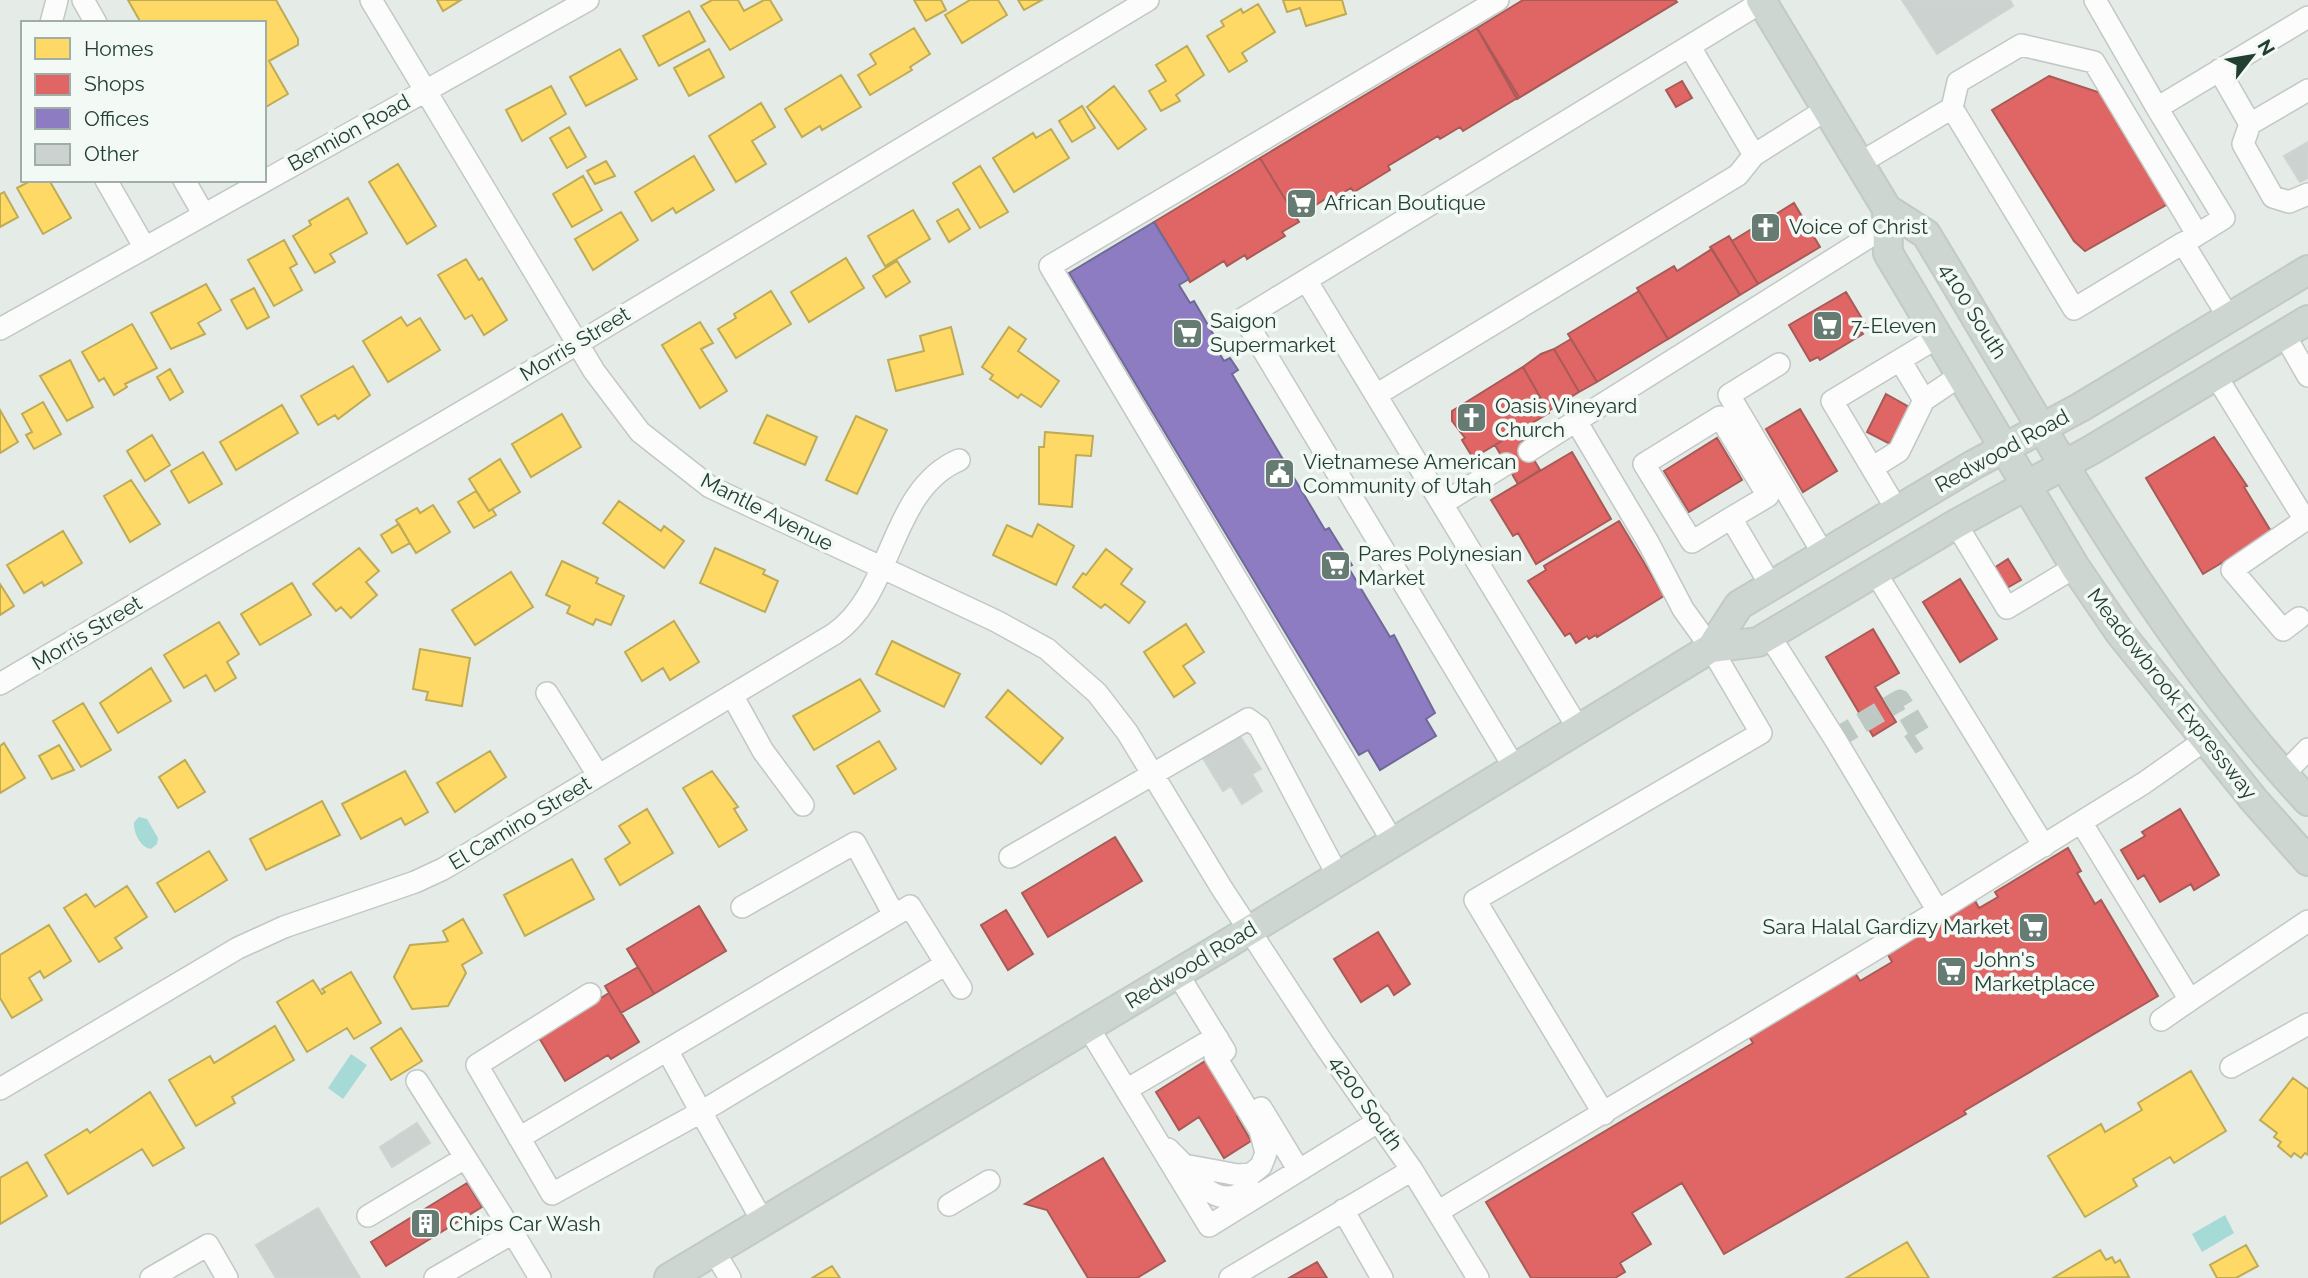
<svg xmlns="http://www.w3.org/2000/svg" width="2308" height="1278" font-family="Raleway,sans-serif">
<style>
.water{fill:#a5dad7}
.homes{fill:#ffd966;stroke:#bdab56;stroke-width:2}
.shops{fill:#e06666;stroke:#a75a56;stroke-width:2}
.offices{fill:#8e7cc3;stroke:#6e6a98;stroke-width:2}
.building{fill:#ccd2cf;stroke:#ced4d0;stroke-width:2}
.lines{fill:none;stroke-linecap:round;stroke-linejoin:round}
.minor-tunnel{stroke:#bec9c3;stroke-width:21;stroke-dasharray:21 10;stroke-linecap:butt}
.minor-casing{stroke:#c2c8c4;stroke-width:24}
.major-casing{stroke:#c1cac5;stroke-width:32}
.minor{stroke:#fbfcfb;stroke-width:21}
.major{stroke:#ced6d2;stroke-width:28}
.labels{text-anchor:middle;stroke-width:7;stroke-linejoin:round;paint-order:stroke}
.street-label{font-size:21px;fill:#223f32;stroke:#f3f9f5}
.poi-label{font-size:21px;fill:#223f32;stroke:#f3f9f5;text-anchor:start}
</style>
<rect width="100%" height="100%" fill="#e5ebe7"/>
<path class="water" d="M139,817L147,819L158,838L157,844L151,849C140,847 133,832 134,822Z
M351,1054L367,1065L343,1099L328,1088Z
M2225,1215L2234,1233L2202,1252L2192,1234Z"/>
<path class="homes" d="M128,0H276L298,39V45L269,61L288,94L264,108V23H141Z
M437,0H461L443,11Z
M712,0H738L744,11L764,0H770L782,20L730,50L701,6Z
M914,0H941L946,10L926,21Z
M970,0H998L1007,15L962,43L945,15Z
M1018,0H1042L1024,10Z
M1283,0H1342L1346,14L1306,26L1300,8L1287,12Z
M1258,4L1275,32L1242,53L1247,61L1229,72L1207,36L1224,26L1221,21L1241,9L1243,13Z
M689,11L705,41L659,66L643,36Z
M914,28L930,54L910,67L912,70L870,95L858,75L876,64L870,54Z
M1187,46L1204,75L1176,95L1180,101L1161,111L1149,91L1166,81L1156,65Z
M620,49L637,79L586,106L570,77Z
M709,49L724,77L689,96L674,68Z
M841,75L861,107L822,130L820,126L802,137L785,109Z
M551,86L566,114L522,141L506,110Z
M1114,86L1146,129L1118,149L1087,107Z
M761,103L775,127L752,141L766,164L736,182L709,136Z
M1082,106L1095,128L1072,142L1059,121Z
M569,127L586,157L567,168L550,138Z
M1051,129L1069,158L1014,192L993,158L1033,133L1036,138Z
M694,156L714,190L676,213L673,208L652,221L635,192Z
M606,161L615,176L595,184L587,171Z
M398,164L436,226L407,244L369,182Z
M980,166L1008,212L980,228L953,183Z
M583,176L602,210L572,227L553,194Z
M32,180H49L71,218L43,234L17,188Z
M4,192L18,217L0,227V194Z
M348,198L367,233L330,254L335,262L315,273L293,236L311,225L309,221Z
M958,209L970,229L949,242L937,221Z
M913,210L930,239L885,266L868,236Z
M621,212L638,240L593,270L575,239Z
M284,240L297,264L290,268L302,290L274,306L248,260Z
M846,258L864,288L809,322L791,292Z
M466,259L479,280L482,278L507,320L484,335L472,315L465,319L438,275Z
M897,261L910,282L886,297L873,276Z
M206,284L221,310L198,323L205,334L171,349L151,313Z
M254,288L269,317L247,329L231,300Z
M771,291L791,324L736,358L718,329L736,318L734,314Z
M401,317L407,326L420,318L440,350L388,382L363,341Z
M700,322L713,343L701,349L727,391L700,408L662,345Z
M132,324L157,368L125,384L127,387L114,395L104,378L99,381L82,352Z
M951,327L963,374L896,391L888,360L924,351L920,336Z
M1009,327L1026,339L1018,351L1059,381L1041,407L1021,394L1018,398L990,379L993,375L982,367Z
M70,360L93,407L67,421L40,376Z
M353,366L370,395L338,419L335,415L318,425L301,396Z
M170,369L183,392L170,400L157,377Z
M43,402L61,434L34,449L26,435L32,432L22,414Z
M282,405L298,433L236,470L220,442Z
M0,410L18,442L0,453Z
M562,414L581,447L531,477L512,444Z
M767,415L817,437L805,465L754,443Z
M856,416L887,430L857,494L826,480Z
M1045,432L1093,436L1091,456L1076,455L1072,507L1039,504V447H1044Z
M152,435L170,465L145,481L127,451Z
M203,452L222,484L189,503L171,471Z
M500,459L520,492L489,511L469,479Z
M131,480L160,524L130,542L104,496Z
M476,491L489,511L492,509L496,515L474,528L458,502Z
M619,501L661,531L664,526L684,541L664,568L603,523Z
M433,505L450,532L416,553L396,520L417,508L420,513Z
M399,524L410,543L392,553L381,535Z
M1038,524L1074,546L1056,585L993,555L1007,525L1032,537Z
M63,531L82,563L44,586L42,582L24,593L7,565Z
M359,548L379,571L366,582L377,595L351,618L341,607L336,611L313,584Z
M715,548L765,570L763,574L778,581L765,612L700,583Z
M1106,549L1132,569L1121,584L1145,602L1129,623L1105,604L1101,608L1073,587L1083,573L1086,575Z
M562,561L598,578L596,583L624,596L611,625L596,619L593,625L567,613L570,606L546,595Z
M511,572L533,607L475,645L452,610Z
M292,583L311,615L260,645L241,614Z
M0,584L14,606L0,615Z
M674,621L699,662L670,680L663,668L642,681L625,652Z
M219,622L239,654L227,662L236,678L215,691L206,675L184,688L164,655Z
M1186,624L1204,652L1183,666L1195,683L1174,697L1144,652Z
M892,641L960,674L944,707L876,674Z
M420,649L470,658L462,706L426,700L428,692L413,689Z
M151,668L171,701L118,733L100,703Z
M860,679L880,711L814,750L793,716Z
M1008,690L1063,738L1041,764L986,717Z
M83,703L111,750L81,767L53,721Z
M879,741L896,769L854,794L837,766Z
M4,743L25,778L0,793V746Z
M59,745L74,770L52,779L39,756Z
M490,751L506,777L455,812L437,783Z
M185,760L205,792L178,808L159,777Z
M405,771L428,812L405,825L401,818L361,839L342,804Z
M712,771L738,807L734,809L747,830L719,847L683,788Z
M322,801L340,835L266,870L250,839Z
M647,809L673,853L620,885L605,859L630,843L619,826Z
M209,851L227,880L175,912L157,883Z
M572,859L594,899L525,936L504,895Z
M127,886L147,917L115,938L122,948L99,962L64,908L86,894L95,907Z
M463,919L482,953L462,965L466,973L448,1006L412,1009L394,977L410,945L445,942L448,941L443,931Z
M49,925L71,961L44,978L40,971L29,978L42,1000L12,1018L0,998V955Z
M351,972L381,1023L354,1039L347,1028L307,1052L277,1002L313,980L322,994L325,992L322,989Z
M275,1026L294,1060L232,1097L235,1103L196,1126L169,1080L210,1056L214,1063Z
M401,1028L422,1061L391,1080L371,1048Z
M2191,1071L2226,1131L2174,1163L2170,1157L2133,1179L2137,1186L2085,1217L2048,1156L2101,1124L2105,1132L2142,1110L2138,1103Z
M2293,1078L2308,1089V1155L2305,1153L2301,1158L2294,1153L2291,1157L2278,1146L2281,1142L2274,1137L2277,1133L2260,1120Z
M150,1092L184,1148L153,1166L142,1149L68,1194L45,1155L87,1129L90,1133Z
M27,1162L47,1196L0,1224V1178Z
M1907,1242L1929,1278H1846Z
M2246,1245L2258,1266L2236,1278H2217L2210,1265Z
M2100,1250L2106,1260L2112,1257L2115,1263L2120,1260L2129,1277L2053,1278Z
M832,1266L840,1278H812Z"/>
<path class="shops" d="M1523,0H1675L1677,2L1517,99L1477,28Z
M1477,28L1519,97L1463,131L1460,127L1440,139L1438,136L1388,166L1390,170L1354,192L1351,188L1334,198L1332,195L1296,217L1260,158Z
M2049,76L2101,93L2168,204L2085,251L2074,241L1992,110Z
M1682,81L1692,98L1676,107L1666,90Z
M1260,158L1299,222L1282,232L1285,236L1247,259L1245,255L1227,266L1224,261L1190,282L1154,222Z
M1794,203L1820,247L1758,284L1732,241Z
M1729,236L1758,284L1740,295L1710,247Z
M1712,249L1740,295L1668,339L1637,288L1674,266L1677,271Z
M1639,291L1668,339L1597,382L1568,334Z
M1846,292L1867,327L1861,331L1863,334L1820,360L1818,357L1810,361L1789,325Z
M1571,339L1597,382L1579,392L1554,349Z
M1554,349L1579,392L1548,411L1523,367L1541,354Z
M1523,367L1549,413L1473,458L1462,440L1465,438L1452,421V411Z
M1886,394L1909,407L1890,444L1867,432Z
M1800,409L1837,471L1803,492L1766,429Z
M1517,432L1540,470L1518,484L1495,445Z
M2214,437L2247,486L2244,487L2272,533L2203,574L2146,478Z
M1717,438L1742,480L1689,512L1664,471Z
M1572,452L1611,519L1536,564L1518,533L1513,536L1491,500Z
M1619,521L1664,596L1597,637L1596,635L1589,639L1587,636L1576,643L1570,633L1565,636L1528,581L1546,570L1544,566Z
M2008,559L2021,580L2007,588L1994,568Z
M1960,579L1997,639L1960,662L1923,602Z
M1873,629L1899,673L1875,687L1896,722L1873,736L1826,657Z
M2180,809L2219,875L2194,890L2191,884L2160,902L2144,875L2138,879L2121,850L2145,836L2142,832Z
M1115,837L1142,881L1048,937L1022,893Z
M2068,848L2081,871L2077,873L2095,904L2101,900L2158,996L1964,1111L1966,1114L1724,1254L1682,1183L1632,1213L1651,1244L1620,1263L1625,1272L1615,1278H1531L1486,1202L1753,1043L1747,1033L1854,971L1860,981L1892,962L1886,951L1974,899L1979,908L1998,897L1995,892Z
M699,906L726,951L654,994L627,949Z
M1006,910L1033,954L1008,970L981,925Z
M1378,932L1410,984L1394,995L1388,985L1361,1002L1334,959Z
M638,967L654,994L621,1013L605,986Z
M609,993L639,1042L611,1059L608,1055L565,1081L538,1036Z
M1210,1058L1245,1113L1237,1117L1251,1141L1224,1158L1199,1117L1179,1130L1156,1092Z
M1103,1158L1165,1261L1137,1278H1088L1047,1210L1025,1204Z
M467,1183L482,1207L386,1266L371,1242Z
M1317,1262L1327,1278H1289Z"/>
<path class="offices" d="M1154,222L1189,279L1179,285L1190,303L1194,301L1219,344L1215,346L1224,361L1230,358L1238,370L1232,374L1325,530L1329,528L1352,565L1348,567L1390,637L1394,635L1435,713L1426,719L1436,736L1380,770L1368,750L1359,755L1069,273Z"/>
<path class="building" d="M1902,0H2010L2013,6L1937,54Z
M2308,142V178L2300,182L2284,156Z
M1238,733L1261,769L1252,774L1262,791L1242,804L1231,786L1223,791L1201,755Z
M417,1123L430,1143L392,1167L380,1147Z
M318,1208L360,1278H276L256,1245Z"/>
<g class="lines">
<path class="minor-tunnel" d="M1835,739L1900,700L1922,737L1910,745"/>
<defs>
<path id="minor" d="M83,0L96,23
M371,0L594,371L640,432L710,487L996,621L1047,649L1097,693L1127,732L1221,887L1323,1043L1412,1170L1478,1278
M2095,0L2157,108
M51,23L57,0
M1690,47L1754,155L1827,109
M2219,70L2250,124L2308,90
M1952,108L1958,82L2021,45L2094,62L2197,234
M2250,124L2243,144L2273,197L2289,202L2308,194
M1860,163L1952,108L2074,309L2183,243L2229,318
M106,180L145,248
M184,180L204,215
M2187,241L2224,218L2157,108L2308,17
M1306,280L1578,728
M0,329L588,0
M2284,334L2308,376
M1900,360L1924,400
M1779,364L1729,395L1824,555
M2216,376L2305,520L2232,570L2283,630L2299,618
M1376,395L1738,175L1754,155
M1529,451L1576,421
M1872,468L1899,451L1924,400L1961,375
M1442,504L1506,464
M1897,510L1832,401L1938,337
M1731,518L1692,542L1644,464L1720,417L1768,496L1731,518L1771,586
M1956,524L2007,608L2075,567
M1875,572L2044,846
M1769,635L1835,739L1938,911
M0,684L577,344L1148,0
M547,693L598,775
M732,695L763,751L803,805
M1514,767L1244,318L1765,0
M2284,774L2308,749
M2081,822L2190,1000L2308,921
M1393,842L1050,266L1498,0
M1010,857L1248,719L1259,727L1338,876
M742,907L855,843L894,915
M1177,973L1225,1051
M590,994L477,1065L552,1194L701,1112L763,1222
M2161,1020L2190,1000
M1088,1027L1209,1226L1379,1121
M667,1050L701,1112L946,964
M2231,1067L2308,1024
M417,1081L513,1233
M0,1089L238,948L284,927L415,882L443,869L834,634C894,593 889,490 959,460
M1126,1090L1216,1037
M1261,1108L1298,1169
M1604,1114L1475,900L1761,733L1711,648L1683,609L1648,542L1576,421L1888,225
M519,1138L910,906L961,988
M1168,1149L1184,1165L1238,1175L1251,1174L1261,1166L1266,1153L1260,1130L1215,1056L1218,1039
M1188,1169C1203,1190 1224,1209 1249,1188
M949,1205L989,1181
M1343,1210L1382,1278
M1439,1211L1886,943L2144,783L2205,740
M368,1216L465,1158
M714,1251L730,1278
M151,1278L208,1245L227,1278
M435,1278L513,1233L540,1278
M1230,1278L1412,1170"/>
<path id="major" d="M1761,0L1887,209L1926,234C2044,428 2152,634 2308,801
M1887,209L1888,253L2075,567L2120,633L2254,800L2308,861
M1711,648L1739,605L1973,465L2081,407L2308,270
M669,1278L1250,930L1711,648L1758,642L1956,524L2093,449L2308,320"/>
</defs>
<use href="#minor" class="minor-casing"/>
<use href="#major" class="major-casing"/>
<use href="#minor" class="minor"/>
<use href="#major" class="major"/>
</g>
<defs>
<symbol id="supermarket-square" viewBox="-11 -11 22 22"><rect x="-9" y="-9" width="18" height="18" rx="4" fill="#667b71" stroke="#f3f9f5"/><path d="M-6-5.5h2.5l.6 2H6L4.5 2H-2.5L-4.4-4H-6ZM-1.5 3.2a1.3 1.3 0 1 0 .1 0ZM3 3.2a1.3 1.3 0 1 0 .1 0Z" fill="#fff"/></symbol>
<symbol id="church-square" viewBox="-11 -11 22 22"><rect x="-9" y="-9" width="18" height="18" rx="4" fill="#667b71" stroke="#f3f9f5"/><path d="M-1.2-6h2.4v3.5h3.3v2.4h-3.3V6h-2.4V-.1h-3.3v-2.4h3.3Z" fill="#fff"/></symbol>
<symbol id="civic-square" viewBox="-11 -11 22 22"><rect x="-9" y="-9" width="18" height="18" rx="4" fill="#667b71" stroke="#f3f9f5"/><path d="M-.6-6.5H3V-4.5H.6V-3L4-1V1h2V6H-6V1h2V-1L-.6-3ZM-1.2 2.5V6h2.4V2.5Z" fill="#fff"/></symbol>
<symbol id="building-square" viewBox="-11 -11 22 22"><rect x="-9" y="-9" width="18" height="18" rx="4" fill="#667b71" stroke="#f3f9f5"/><path d="M-4-6H4V6H1V3H-1V6H-4ZM-2.5-4.3h1.7v1.8h-1.7ZM.8-4.3h1.7v1.8H.8ZM-2.5-1h1.7V.8h-1.7ZM.8-1h1.7V.8H.8Z" fill="#fff"/></symbol>
</defs>
<g fill-rule="evenodd">
<use href="#supermarket-square" x="1284" y="186" width="35" height="35"/>
<use href="#church-square" x="1748" y="210" width="35" height="35"/>
<use href="#supermarket-square" x="1810" y="308" width="35" height="35"/>
<use href="#supermarket-square" x="1170" y="316" width="35" height="35"/>
<use href="#church-square" x="1454" y="400" width="35" height="35"/>
<use href="#civic-square" x="1262" y="456" width="35" height="35"/>
<use href="#supermarket-square" x="1318" y="548" width="35" height="35"/>
<use href="#supermarket-square" x="2016" y="910" width="35" height="35"/>
<use href="#supermarket-square" x="1934" y="954" width="35" height="35"/>
<use href="#building-square" x="408" y="1206" width="35" height="35"/>
</g>
<g class="labels">
<g class="street-label">
<text transform="translate(349 133) rotate(-29)" y="7">Bennion Road</text>
<text transform="translate(1973 311) rotate(58)" y="7">4100 South</text>
<text transform="translate(575 344) rotate(-31)" y="7">Morris Street</text>
<text transform="translate(2002 451) rotate(-29)" y="7">Redwood Road</text>
<text transform="translate(767 512) rotate(27)" y="7">Mantle Avenue</text>
<text transform="translate(87 633) rotate(-31)" y="7">Morris Street</text>
<text transform="translate(2172 694) rotate(52)" y="7">Meadowbrook Expressway</text>
<text transform="translate(520 823) rotate(-31)" y="7">El Camino Street</text>
<text transform="translate(1191 965) rotate(-31)" y="7">Redwood Road</text>
<text transform="translate(1366 1103) rotate(55)" y="7">4200 South</text>
</g>
<g class="poi-label">
<text x="1324" y="210">African Boutique</text>
<text x="1789" y="234">Voice of Christ</text>
<text x="1210" y="328">Saigon<tspan x="1210" dy="24">Supermarket</tspan></text>
<text x="1851" y="333">7-Eleven</text>
<text x="1495" y="413">Oasis Vineyard<tspan x="1495" dy="24">Church</tspan></text>
<text x="1303" y="469">Vietnamese American<tspan x="1303" dy="24">Community of Utah</tspan></text>
<text x="1358" y="561">Pares Polynesian<tspan x="1358" dy="24">Market</tspan></text>
<text x="2010" y="934" text-anchor="end">Sara Halal Gardizy Market</text>
<text x="1974" y="967">John's<tspan x="1974" dy="24">Marketplace</tspan></text>
<text x="449" y="1231">Chips Car Wash</text>
</g>
</g>
<rect x="21" y="21" width="245" height="161" fill="#f3f9f5" stroke="#9fafa7" stroke-width="2"/>
<rect x="35" y="38" width="35" height="21" fill="#ffd966" stroke="#9fafa7" stroke-width="2"/>
<text x="84" y="56" font-size="21" fill="#223f32">Homes</text>
<rect x="35" y="74" width="35" height="21" fill="#e06666" stroke="#9fafa7" stroke-width="2"/>
<text x="84" y="91" font-size="21" fill="#223f32">Shops</text>
<rect x="35" y="108" width="35" height="21" fill="#8e7cc3" stroke="#9fafa7" stroke-width="2"/>
<text x="84" y="126" font-size="21" fill="#223f32">Offices</text>
<rect x="35" y="144" width="35" height="21" fill="#ccd2cf" stroke="#9fafa7" stroke-width="2"/>
<text x="84" y="161" font-size="21" fill="#223f32">Other</text>
<g transform="translate(2252 56) rotate(59)" stroke="#f3f9f5" stroke-width="5" paint-order="stroke">
<path d="M0-5L12 26L0 18L-12 26Z" fill="#223f32"/>
<text y="-10" font-size="19" font-weight="bold" text-anchor="middle" fill="#223f32">N</text>
</g>
</svg>
